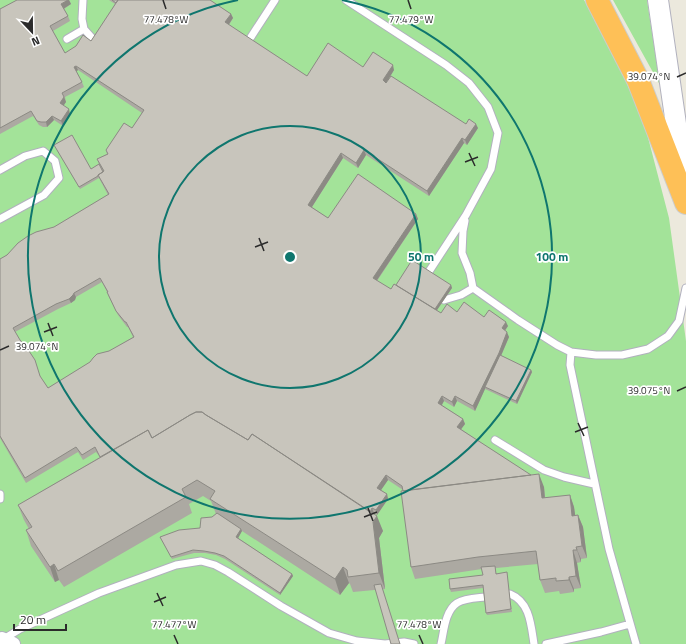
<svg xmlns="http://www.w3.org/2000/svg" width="686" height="644" font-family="'Titillium Web',sans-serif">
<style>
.green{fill:#a3e399}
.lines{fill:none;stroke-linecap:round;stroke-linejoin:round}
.lane-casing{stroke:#b1b1be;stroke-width:9}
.street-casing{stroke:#b1b1be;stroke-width:16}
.secondary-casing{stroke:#b1b1be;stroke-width:22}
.highway-casing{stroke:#ccc;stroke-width:24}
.lane{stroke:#fff;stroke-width:7}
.street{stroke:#fff;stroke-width:14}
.secondary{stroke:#fff;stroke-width:20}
.highway{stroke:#fec057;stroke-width:22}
.wall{fill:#aca9a2;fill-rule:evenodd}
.shaded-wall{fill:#8c8a84}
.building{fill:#c8c5bc;stroke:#8c8a84;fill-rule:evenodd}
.ticks{fill:none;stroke:#2b2b2b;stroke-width:1.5}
.ring{fill:none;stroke:#0f766e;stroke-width:2}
.ticks-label{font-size:10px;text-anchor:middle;fill:#2b2b2b;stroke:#fff;stroke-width:3.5;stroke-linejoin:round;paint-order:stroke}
.centre{fill:#0f766e;stroke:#fff;stroke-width:2}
.ring-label{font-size:12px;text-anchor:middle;font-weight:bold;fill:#0f766e;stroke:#fff;stroke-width:3.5;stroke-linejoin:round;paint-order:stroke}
</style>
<rect width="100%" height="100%" fill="#ece9dd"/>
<path class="green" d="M0,0H584L613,51L645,126L669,218L686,341V644H0Z
M613,0H647L660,85Z"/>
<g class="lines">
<defs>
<path id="lane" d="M83,0L82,19L84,29L93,39
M346,0L446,65L469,83L488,107L498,133L491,169L466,215L428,273
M251,37L275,0
M67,39L84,29
M0,170L25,156L43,151L55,161L59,178L44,195L0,219
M465,221L463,231L462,253L470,273L473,288L518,320L557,345L571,352L596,355H622L648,349L668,336L679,321L686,288
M444,300L461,295L473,288
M571,352L570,365L609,549L636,644
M495,440L544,470L564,477L594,484
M0,494V499
M510,594C530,602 531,625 534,644
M2,640L20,629L99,593L176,565L201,561L215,565L228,572L281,606L329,633L357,641L385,644L404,642L414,644
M441,644C444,631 445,611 457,603C465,598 476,598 485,597
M546,644L601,632L630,624"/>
<path id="street" d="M2,639L13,644"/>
<path id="secondary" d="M658,0L685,186"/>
<path id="highway" d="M597,0L638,80L686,203"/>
</defs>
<use href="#lane" class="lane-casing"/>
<use href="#street" class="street-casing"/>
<use href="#secondary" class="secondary-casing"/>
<use href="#highway" class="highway-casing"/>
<use href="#lane" class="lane"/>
<use href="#street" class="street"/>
<use href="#secondary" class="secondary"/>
<use href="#highway" class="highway"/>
</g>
<path class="wall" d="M17,0H69L71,4L64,9L68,16L70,21L53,31L65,53L91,41L115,4L109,0H210L231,14L233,18L229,25L307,76L363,67L394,70L386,83L466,124L478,128L467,145L464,143L429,196L366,155L358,168L343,158L312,207L328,218L416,214L418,219L377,281L391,289L396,285H451L452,288L437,310L441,313L457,312L484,317L508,326L505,331L509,337L501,356L531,370L532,372L517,404L485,389L475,411L457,401L454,407L444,401L442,405L463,419L465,424L461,429L544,487L545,498L570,495L574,507L575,515H578L583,527L587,558L581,559V562L577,563L581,588L574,589V592L560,594L559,591L545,593L540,580L538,564L496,568V573L507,575L512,612L487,615L486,613L483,588L451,592L450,589L483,575L482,569L415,579L411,567L403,490L388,480L381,490L387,494L388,499L377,515L374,513V514L383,531L379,538L385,589L353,592L350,584L349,583L340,595L242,531L238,538L292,574L293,576L280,595L225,559L216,555L205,553H194L172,559L160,537L200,528L216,514L211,501L203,496L189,504L192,513L64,587L59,580L55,582L31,546L26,530L29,529L24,520L18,505L100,457L96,452L83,460L78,452L26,483L0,438V259L108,195L99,178L80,189L54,145L91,169L99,164L97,159L107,154L106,150L132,128L142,113L78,70L76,71L82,82L84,87L65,97L66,102L63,106L70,114L63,126L54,120L47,127H43L39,125L33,116L0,134V9ZM102,282L107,292L109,297L118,315L127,327H128L133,337L48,388L40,377L15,332L58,309L71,303L75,300L76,297Z"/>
<path class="shaded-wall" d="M68,0H69L71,4L63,9L61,4Z
M231,14L233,18L227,27L225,22Z
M393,65L394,70L385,85L383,80Z
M76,66L78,70L76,72L74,67Z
M64,97L66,102L62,108L60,103Z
M69,109L70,114L63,126L61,121Z
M52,116L54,120L47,127L46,122Z
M476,124L478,128L467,145L465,140Z
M462,138L464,143L429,196L427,191Z
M364,150L366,155L358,168L356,163Z
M341,153L343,158L310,210L308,205Z
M416,214L418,219L375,283L373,278Z
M451,285L452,288L435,313L434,310Z
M74,293L76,297L75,300L71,303L69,299Z
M506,322L508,326L503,333L502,328Z
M507,332L509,337L500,358L485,387V389L475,411L473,406Z
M531,370L532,372L517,404L516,401Z
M442,396L444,401L440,408L438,403Z
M455,396L457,401L454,407L452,402Z
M463,419L465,424L459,432L457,427Z
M539,474L544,487L546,511L542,498Z
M386,475L388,480L379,493L377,488Z
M387,494L388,499L377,515L376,510Z
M570,495L574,507L577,528L572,516Z
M372,508L374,513L369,521L367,517Z
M578,515L583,527L587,558L582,546Z
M377,516L383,531L379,538L385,589L379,573L373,522Z
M241,529L242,531L237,540L236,537Z
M576,547L581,559V562Z
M573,550L577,563L581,588L576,576Z
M54,564L59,580L55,582L50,567Z
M343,567L349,583L340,595L335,579Z
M292,574L293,576L280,595V593Z
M569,577L574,589V592L569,580Z"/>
<path class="building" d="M17,0H68L61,4L68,16L50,26L65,53L76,46L83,35L91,41L118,0H210L231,14L225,22L307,76L328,43L363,67L373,52L393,65L383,80L386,83L391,76L466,124L469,119L476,124L465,140L462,138L427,191L364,150L356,163L341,153L308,205L328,218L358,174L416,214L373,278L391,289L394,284L441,313L447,304L457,312L464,302L484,317L489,310L506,322L502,328L507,332L499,353L473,406L455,396L452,402L442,396L438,403L463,419L457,427L531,475L403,491L402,486L386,475L377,488L387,494L376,510L372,508L370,512L252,434L248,440L206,415L202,412H196L190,415L152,438L148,430L100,457L95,447L82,455L76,447L25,478L0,436V259L7,255L18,243L28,236L36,232L54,227L109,194L98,175L104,171L97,159L108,154L106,150L124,123L132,128L144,110L76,66L74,67L82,82L62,93L64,97L60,103L69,109L61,121L52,116L46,122H41L37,121L31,111L0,128V9ZM100,278L108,292H107L116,311L125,322H126L134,337L109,351L97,354L93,358L90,362L48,388L40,376L35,360L29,351L20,340L13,328L56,304L69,299L73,295L74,293Z
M112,0H118L116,3Z
M72,135L91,169L99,164L103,172L98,175V176L79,187L54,145Z
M412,260L451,285L435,309L396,285Z
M500,355L531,370L516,401L485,387Z
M196,412H202L206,415L248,440L252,434L377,516L373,522L379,573L348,577L347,570L343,567L335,579L210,499L215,491L197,480L182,489L186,497L58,571L54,564L50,567L26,530L32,527L18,505L148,430L152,438L190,415Z
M539,474L542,498L570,495L572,516L578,515L582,546L576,547L577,550H573L576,576L569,577V580L556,581V578L540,580L536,551L478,557L411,567L401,491Z
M217,513L241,529L236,537L292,574L280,593L224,556L215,553L204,551L193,550L171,557L160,537L179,530L200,528L201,518L212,517Z
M495,566L496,574L507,572L511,609L486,613L483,585L450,589L449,579L483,575L481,567Z
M381,584L400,644H391L374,585Z"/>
<path class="ticks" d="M163,0L166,9M408,0L411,9M677,77L686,73M469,153L475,166M465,162L478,157M259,238L264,251M255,247L268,242M48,323L53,336M44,332L57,327M0,350L9,346M677,391L686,387M578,423L584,436M575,432L588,427M368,508L373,521M364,517L377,512M157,593L163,606M154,602L166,597M174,635L178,644M419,635L423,644"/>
<g class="ring">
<circle cx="290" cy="257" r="131"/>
<path d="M342 0A262 262 0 1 1 238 0"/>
</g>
<g class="ticks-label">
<text x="166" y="23">77.478°W</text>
<text x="411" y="23">77.479°W</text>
<text x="649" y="80">39.074°N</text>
<text x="37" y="350">39.074°N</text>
<text x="649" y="394">39.075°N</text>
<text x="174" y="628">77.477°W</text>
<text x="419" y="628">77.478°W</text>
</g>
<circle cx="290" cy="257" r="6" class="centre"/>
<g class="ring-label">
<text x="421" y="261">50 m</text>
<text x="552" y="261">100 m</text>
</g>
<g transform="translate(32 32) rotate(158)" stroke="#ffffff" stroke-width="3" paint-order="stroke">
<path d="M0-3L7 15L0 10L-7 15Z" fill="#2b2b2b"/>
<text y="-6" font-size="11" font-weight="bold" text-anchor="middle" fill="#2b2b2b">N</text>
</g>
<path d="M14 624v6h52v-6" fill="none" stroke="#2b2b2b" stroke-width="2"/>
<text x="20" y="624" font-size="12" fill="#2b2b2b" stroke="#ffffff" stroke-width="3" paint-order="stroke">20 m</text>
</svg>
